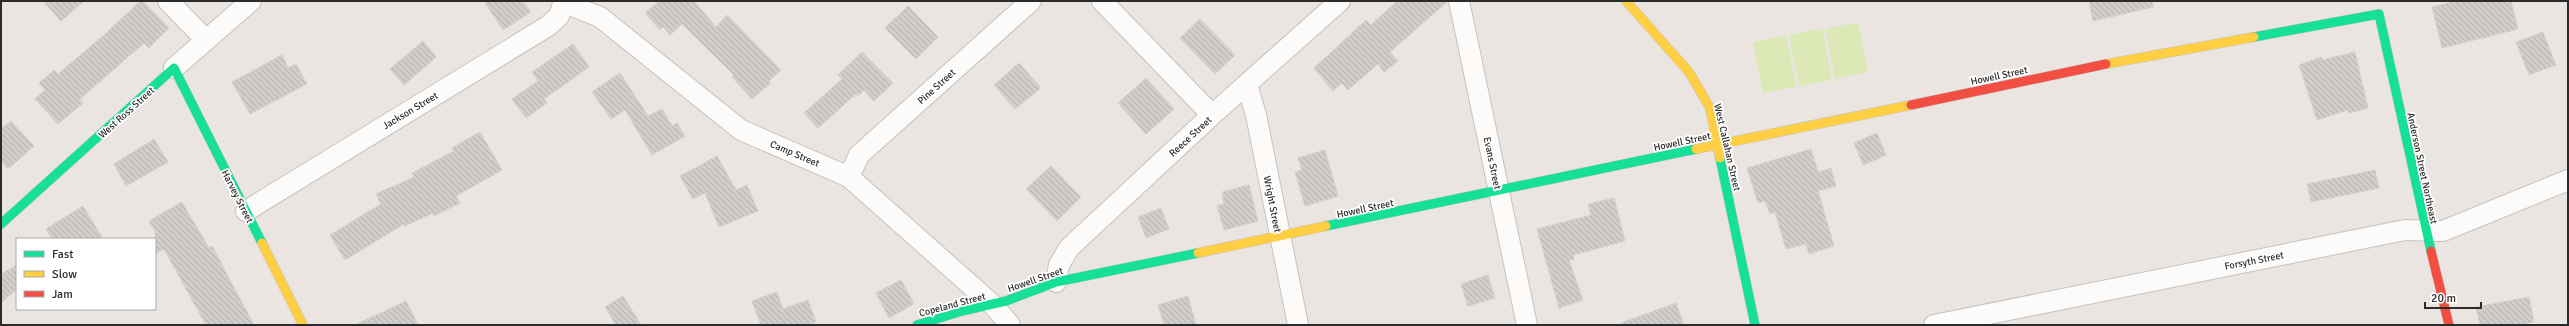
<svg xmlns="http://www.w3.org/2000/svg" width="2569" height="326" font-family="Signika,sans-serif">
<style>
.pitch{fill:#dce9b6}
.building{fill:url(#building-back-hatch);stroke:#d4d0cc}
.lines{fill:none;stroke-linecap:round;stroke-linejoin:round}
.street-casing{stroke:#c3c2c2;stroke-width:22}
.fast-casing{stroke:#c3c2c2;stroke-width:10}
.slow-casing{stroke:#c3c2c2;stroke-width:10}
.jam-casing{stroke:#c3c2c2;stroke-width:10}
.street{stroke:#fcfbfa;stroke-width:20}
.fast{stroke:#16e098;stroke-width:9}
.slow{stroke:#ffcf43;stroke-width:9}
.jam{stroke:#f24e42;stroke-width:9}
.labels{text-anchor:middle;stroke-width:3.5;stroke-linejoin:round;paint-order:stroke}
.street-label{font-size:10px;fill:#2b2b2b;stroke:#fff}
</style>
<defs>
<pattern id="building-back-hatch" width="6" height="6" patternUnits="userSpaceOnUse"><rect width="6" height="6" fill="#d0cdca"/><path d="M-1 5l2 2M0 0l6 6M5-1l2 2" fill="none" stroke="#b3b0ae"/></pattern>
</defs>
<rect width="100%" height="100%" fill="#eae5e0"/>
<path class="pitch" d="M1858,22L1868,72L1835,79L1825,29Z
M1822,28L1832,80L1799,86L1789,35Z
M1786,35L1796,87L1763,93L1753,42Z"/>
<path class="building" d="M43,1H84L61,21Z
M140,1H143L169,28L149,48L144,43L80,99L83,103L58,124L35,99L45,90L39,83L54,70L58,74L104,35Z
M484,1H523L531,12L503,30Z
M659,1H694L716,27L727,15L781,70L769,81L771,83L752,99L732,77L734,75L682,24L670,35L663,27L660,30L645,13Z
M1397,1H1448L1390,52L1398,61L1384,72L1378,64L1348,90L1342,83L1333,91L1314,68L1366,20L1371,25Z
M2089,1H2152L2153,7L2093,21Z
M2456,1H2511L2518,29L2442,48L2432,7Z
M908,6L938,37L916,59L885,28Z
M1200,19L1235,55L1215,74L1180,38Z
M2543,32L2556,65L2529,75L2516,42Z
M423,41L436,57L404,85L390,69Z
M573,44L589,67L544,99L547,103L526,118L512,99L538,81L532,72Z
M862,52L893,83L874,101L864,90L858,96L856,94L818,128L804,113L842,79L838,75Z
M2355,52L2368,108L2349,113L2348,110L2317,120L2299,65L2321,57L2322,60Z
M282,55L288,68L296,64L307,84L250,114L232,82Z
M1019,63L1041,88L1015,109L994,85Z
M620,73L648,116L662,109L672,126L677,123L685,136L652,155L625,110L611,119L592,92Z
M1146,78L1174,109L1146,134L1118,103Z
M11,121L34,146L8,169L1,161V129Z
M480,132L502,170L456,196L460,203L434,216L433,213L405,226L404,224L345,260L330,235L381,204L376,194L414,177L412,173L454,151L452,148Z
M1877,133L1886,155L1863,165L1854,143Z
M154,139L168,162L126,186L114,164Z
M1811,149L1818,172L1831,168L1836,186L1818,191L1834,246L1809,254L1806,244L1786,249L1775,212L1770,214L1765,201L1758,203L1747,168Z
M1325,150L1338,196L1305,206L1295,172L1302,170L1298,158Z
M717,156L736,190L747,185L758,211L719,227L705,193L693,199L680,176Z
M1051,166L1081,197L1057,221L1026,189Z
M2375,170L2379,188L2311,202L2307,184Z
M1249,185L1258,221L1224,230L1217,206L1224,204L1222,192Z
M1614,198L1625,241L1573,255L1574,259L1569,260L1583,300L1559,308L1537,229L1591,215L1588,204Z
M182,202L209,248L212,246L254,325H206L164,249L155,254V231L149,221Z
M83,206L103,239H52L46,229Z
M1161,208L1169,229L1146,238L1138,217Z
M17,265V289L1,303V274Z
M1488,275L1495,298L1468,306L1461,284Z
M901,280L914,304L889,318L876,293Z
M777,292L783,309L808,300L816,322L807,325H761L752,301Z
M623,296L641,325H616L605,307Z
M1188,296L1196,325H1164L1158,305Z
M2529,297L2534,322L2519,325H2480L2476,307Z
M406,301L418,325H355Z
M1676,303L1684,325H1622L1621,323Z"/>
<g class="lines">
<defs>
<path id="street" d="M168,1L206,40
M1102,1L1212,115
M1459,1L1527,325
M564,3L600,17L741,130L849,177L993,305L1010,325
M174,68L251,1
M1247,84L1256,115L1298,325
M849,177L859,155L1031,1
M246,211L548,26L559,16L564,1
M1056,282L1059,265L1069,248L1212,115L1340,1
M1934,325L2405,230L2443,231L2568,180"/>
<path id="fast" d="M2254,37L2379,14L2431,251
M1720,158L1755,325
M1,224L174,68L262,243
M1326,226L1696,149
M917,325L962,311L1006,301L1056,282L1198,253"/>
<path id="slow" d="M1626,1L1689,72L1710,108L1720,158
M2106,64L2254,37
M1696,149L1911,105
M262,243L303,325
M1198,253L1326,226"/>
<path id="jam" d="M1911,105L2106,64
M2431,251L2449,325"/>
</defs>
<use href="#street" class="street-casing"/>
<use href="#fast" class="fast-casing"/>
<use href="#slow" class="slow-casing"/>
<use href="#jam" class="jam-casing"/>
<use href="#street" class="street"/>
<use href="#fast" class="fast"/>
<use href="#slow" class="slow"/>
<use href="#jam" class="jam"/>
</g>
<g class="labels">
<g class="street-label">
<text transform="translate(1999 75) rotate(-12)" y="4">Howell Street</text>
<text transform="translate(936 86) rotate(-42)" y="4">Pine Street</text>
<text transform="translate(410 110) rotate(-31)" y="4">Jackson Street</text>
<text transform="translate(126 112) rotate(-42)" y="4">West Ross Street</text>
<text transform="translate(1190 136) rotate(-43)" y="4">Reece Street</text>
<text transform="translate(1682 141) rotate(-12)" y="4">Howell Street</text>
<text transform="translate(1728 147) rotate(77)" y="4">West Callahan Street</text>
<text transform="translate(795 153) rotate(23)" y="4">Camp Street</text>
<text transform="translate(1493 163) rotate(78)" y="4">Evans Street</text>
<text transform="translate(2423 168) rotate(78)" y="4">Anderson Street Northeast</text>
<text transform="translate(238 196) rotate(63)" y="4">Harvey Street</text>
<text transform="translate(1273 204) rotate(79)" y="4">Wright Street</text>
<text transform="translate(1365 208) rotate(-12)" y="4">Howell Street</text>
<text transform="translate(2254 260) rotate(-11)" y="4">Forsyth Street</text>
<text transform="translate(1035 279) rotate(-19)" y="4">Howell Street</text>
<text transform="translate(952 304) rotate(-15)" y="4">Copeland Street</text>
</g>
</g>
<rect width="2569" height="326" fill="none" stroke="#2b2b2b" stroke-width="4"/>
<rect x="16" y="238" width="140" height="72" fill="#ffffff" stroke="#aaaaaa"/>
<rect x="24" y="251" width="20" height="6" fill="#16e098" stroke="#aaaaaa"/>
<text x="52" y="258" font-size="12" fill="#2b2b2b">Fast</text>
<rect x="24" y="271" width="20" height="6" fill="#ffcf43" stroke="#aaaaaa"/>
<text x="52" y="278" font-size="12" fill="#2b2b2b">Slow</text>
<rect x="24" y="291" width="20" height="6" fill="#f24e42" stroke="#aaaaaa"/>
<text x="52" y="298" font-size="12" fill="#2b2b2b">Jam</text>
<path d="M2425 302v6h56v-6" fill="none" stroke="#2b2b2b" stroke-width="2"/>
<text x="2431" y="302" font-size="12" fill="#2b2b2b" stroke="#ffffff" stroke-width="3" paint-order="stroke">20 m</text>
</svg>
